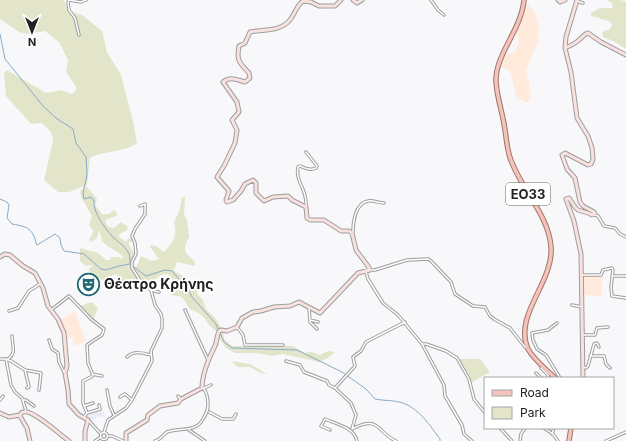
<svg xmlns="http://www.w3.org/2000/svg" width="626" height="441" font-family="Inter,sans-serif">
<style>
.industrial{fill:#ffeadb}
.built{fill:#ececf6}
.green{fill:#e2e5c9}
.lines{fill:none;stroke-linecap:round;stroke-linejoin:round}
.stream{stroke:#88abc8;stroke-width:1}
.street-casing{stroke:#9d9da0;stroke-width:3.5}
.secondary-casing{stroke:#9d9da0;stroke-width:5}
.primary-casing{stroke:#a47269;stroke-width:5.5}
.street{stroke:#fff;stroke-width:1.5}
.secondary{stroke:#f9e2dd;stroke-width:3}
.primary{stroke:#f2c5bc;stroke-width:3.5}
.labels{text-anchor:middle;stroke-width:3.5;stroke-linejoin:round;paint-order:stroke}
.shield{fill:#fff;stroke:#646464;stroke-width:1}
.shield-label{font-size:13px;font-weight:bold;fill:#212122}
.poi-label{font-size:14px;font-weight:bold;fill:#212122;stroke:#fff;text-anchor:start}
</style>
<rect width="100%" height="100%" fill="#f8f8fb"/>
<path class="industrial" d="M526,2L535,13L537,20L539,29L538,42L526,70L531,94L528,103L517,98L510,71L499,66L505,54L507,55L515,52L519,43L516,34L524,14Z
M583,274L603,277L601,296L583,295Z
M75,311L86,341L73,346V339L71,337L66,339L64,331L60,320Z"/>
<path class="built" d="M98,410L104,411L105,416L96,417L92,424L84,418L88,413Z"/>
<path class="green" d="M0,0H64L68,11L82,15L102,31L107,52L121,75L133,121L137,143C123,153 104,150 90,158L87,185L69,192H58L44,180L53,141L51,132L42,123L31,124L6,96L4,73L7,70L46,93L61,90L72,94L77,89L66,71L68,60L59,42L45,31L28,34L19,32L0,19Z
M607,0H621L626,2V49L613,41L603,37L602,34L604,31L610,29L612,25L609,21L591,16V13L600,8H613L612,3Z
M86,186L97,199L95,205L102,214H109L114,210L118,215L106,220V224L109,227L114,228L121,222L127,226L128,230L121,233L118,236L126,242L128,239L131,238L132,241L128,243L135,255L132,264L136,268L141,256L152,261L159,259L150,247L151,245L156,246L164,252C173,243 178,235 174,222L179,212L182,198L185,196L184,215L187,220L189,237L185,245V250L186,253L195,262V266L177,262L174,270L176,272L183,276L186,285L194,287L197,290V294L203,300L206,309L216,319L222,329L216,331L209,325L205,319L199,313L190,309L182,297L171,295C175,286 175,281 168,274C155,273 154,287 141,287C134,287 124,281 117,279L118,276L116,274L102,280L90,273L89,268L93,266L91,265L86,266L80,261V248L98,253L106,260H111V257H118L121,259L123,257C118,251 110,249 104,243C100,240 102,235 99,231L97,238L91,242L89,240L94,231L89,226L92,216L81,197L80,191Z
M92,302L98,308L93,321L80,306Z
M221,331L223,332L224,339L232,346H293L304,353L312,352L320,355L328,351L335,352L328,358L319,362L283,354L272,356L256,353H235L226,348L218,337L219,333Z
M459,359H480L490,372L472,382Z
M231,361L250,364L267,374L261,373L250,367H238Z"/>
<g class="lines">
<path class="stream" d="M0,34L5,59L43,106L56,118L73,129L76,143L86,157L87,175L83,193L84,199L91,197L94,201C93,212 104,227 112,236C117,242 126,246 129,254C130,256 130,260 130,263
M0,199L7,202L9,205L7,218L12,224C22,226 29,226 34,236C36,240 35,242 37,245L55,234L60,238L61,245L64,251L84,254L101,269L106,270L119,266L130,264L146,276L165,270L172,271L187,288L192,297L216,324L224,342L232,348L297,350L342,372L366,389L375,399C384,401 395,400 403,403C420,409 430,426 440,439V441"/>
<defs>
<path id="street" d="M431,0L438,10L444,15
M577,1L583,3
M79,35L75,18L69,10L68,2L69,0L81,2L86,0
M306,207C308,190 295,182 298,167L300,166C305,168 310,171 316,168L317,166L306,152
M595,215L598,216L604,226L615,228L620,234L626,237
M353,232C353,223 355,203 368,201C373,200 379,203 384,203
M370,270H375L407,260L428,259L431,261L451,282L455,294L473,306L485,307L490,316L494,319L510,328L525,347L527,348
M366,272L368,279L383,303L398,315L422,344L444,385L445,396L462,425L464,434L472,441
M582,275H601L603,270L612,268L613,270L611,287L612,296L626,298
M612,276H626
M151,290L159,292
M572,305L582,307
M309,308L310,322L317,329
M51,310L69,296L91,319L104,329L102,335L87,345L88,363L93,375L91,377L83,381V403L87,413L84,417
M185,310L208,360
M9,311L18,308L29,291L40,284
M310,320L318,322
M557,323L548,330L532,333L533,340L537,349L546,355L560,378
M237,327L243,335L245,345H283
M583,335H595L597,328L608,327
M49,340L52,349L58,353L59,362L64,372
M422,344H426L446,351L457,358L469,379L474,399L485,413
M590,356H604L606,364L610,368
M127,357C134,350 141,353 151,355
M0,359H6
M8,359C17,353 12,345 12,336
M286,361L300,365L304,372L327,381L329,385L335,388L351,403L356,415L352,429
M583,367L586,368L588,366L594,344L597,343L599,347
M541,368L548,375V377
M25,370L29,387L27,388
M536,373L541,378
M92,374L102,376
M204,388L211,385
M335,388L355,366L353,357L361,351L366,342L405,322
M107,390L110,406L114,415
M178,396L180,399
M120,397L125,394L132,400
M0,400L3,396
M23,400H26L34,406
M84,406L93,403
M26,411L22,398L15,392L11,385L6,359L11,361L25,370L41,373L39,390
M209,412L222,419H233L236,414
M87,413L100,409L99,405
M89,421L101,434
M500,428L512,441
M544,428L553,434L558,441
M352,429C380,414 377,433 396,441
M189,430L205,441
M330,430L321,426L325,419C336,424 354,427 357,441
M104,432L108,420L126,408L132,400L152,361L151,351L162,328V319L161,314L155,305L151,290L143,285L132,268V262L136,254L135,243L132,236L135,229L145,214V204L140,206
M100.5 436a3.5 3.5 0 1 1 7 0a3.5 3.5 0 1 1-7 0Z
M552,434L554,428
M107,436H112L123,441
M95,441L101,437
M155,441C162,439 162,435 167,432C180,427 196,433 203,419C206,414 208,412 208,405C208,400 207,392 203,388
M520,441L521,434L525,428
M606,441L626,432"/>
<path id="secondary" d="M353,0L357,3L362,0
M558,0L560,2L565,0
M577,0L566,37L565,48L571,72L577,118L588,136L592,148L593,159L591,164L588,165L565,153L562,155L567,169L575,178L580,202L583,206L594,212L595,214L592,215C588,212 583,212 578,210C574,207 572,202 569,198L566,199L574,221L581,254L583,378
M565,48C570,46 576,43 580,39C584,36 584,34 588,33L601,42L626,55
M0,257L5,254L10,255L23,266L35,273L43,288L48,306L58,319L64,333L67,366L65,373L68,390L69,404L79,415L88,420L85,431V441
M0,413L9,417L20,415
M30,441L27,428L20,416L21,413C23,412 24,411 27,412C38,414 59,434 69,441
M126,441V433L147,420L148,415L160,406L178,403L181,399L202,388C202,375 209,357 215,346C217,341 217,335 219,331L221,330L227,331L237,327L242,318L253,312L261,311L274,307L290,306L299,302L320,313L358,273L370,270L368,266L356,250L352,233L349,231H341L324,220H310L307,218L306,207L292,200L288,196L273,197L264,201L256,193V183L253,180L245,184L241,191L233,200L227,202L226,200L229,191L217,177L224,166L235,143L237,130L232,120L239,112L237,102L223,82C230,76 237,80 245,82L250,78L249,73C240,63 236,61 239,46L245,43L250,32C264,29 280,32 290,20C295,14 296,6 303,1L311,2L319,6H335L341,0"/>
<path id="primary" d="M524,0C521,31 495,54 496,82C497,98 503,114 505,130C507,142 507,154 513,165C524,192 549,217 551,247C554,282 513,315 528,349C534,360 546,369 555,378
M569,441L571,428"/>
</defs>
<use href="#street" class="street-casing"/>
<use href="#secondary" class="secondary-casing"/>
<use href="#primary" class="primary-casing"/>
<use href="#street" class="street"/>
<use href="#secondary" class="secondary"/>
<use href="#primary" class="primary"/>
</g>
<defs>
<symbol id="theatre-ring" viewBox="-11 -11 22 22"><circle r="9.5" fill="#fff" stroke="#1e6971" stroke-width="1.5"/><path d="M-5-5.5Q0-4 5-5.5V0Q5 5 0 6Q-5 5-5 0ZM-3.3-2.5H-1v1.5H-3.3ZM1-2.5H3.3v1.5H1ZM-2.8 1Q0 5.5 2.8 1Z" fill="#1e6971"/></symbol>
</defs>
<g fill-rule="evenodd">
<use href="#theatre-ring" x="76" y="272" width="25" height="25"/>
</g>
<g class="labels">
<rect class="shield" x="506" y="183" width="44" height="22" rx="3"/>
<g class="shield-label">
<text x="528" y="199">ΕΟ33</text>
</g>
<g class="poi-label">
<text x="104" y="289">Θέατρο Κρήνης</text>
</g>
</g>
<rect x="484" y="377" width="130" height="52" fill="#ffffff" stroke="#a6a6a7"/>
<rect x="492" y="390" width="20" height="6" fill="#f2c5bc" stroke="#a6a6a7"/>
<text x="520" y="397" font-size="12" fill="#212122">Road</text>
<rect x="492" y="407" width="20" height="12" fill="#e2e5c9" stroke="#a6a6a7"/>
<text x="520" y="417" font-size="12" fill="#212122">Park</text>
<g transform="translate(32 32) rotate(180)" stroke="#ffffff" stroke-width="3" paint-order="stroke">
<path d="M0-3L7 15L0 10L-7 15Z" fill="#212122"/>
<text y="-6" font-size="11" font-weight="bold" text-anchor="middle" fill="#212122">N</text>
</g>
</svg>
